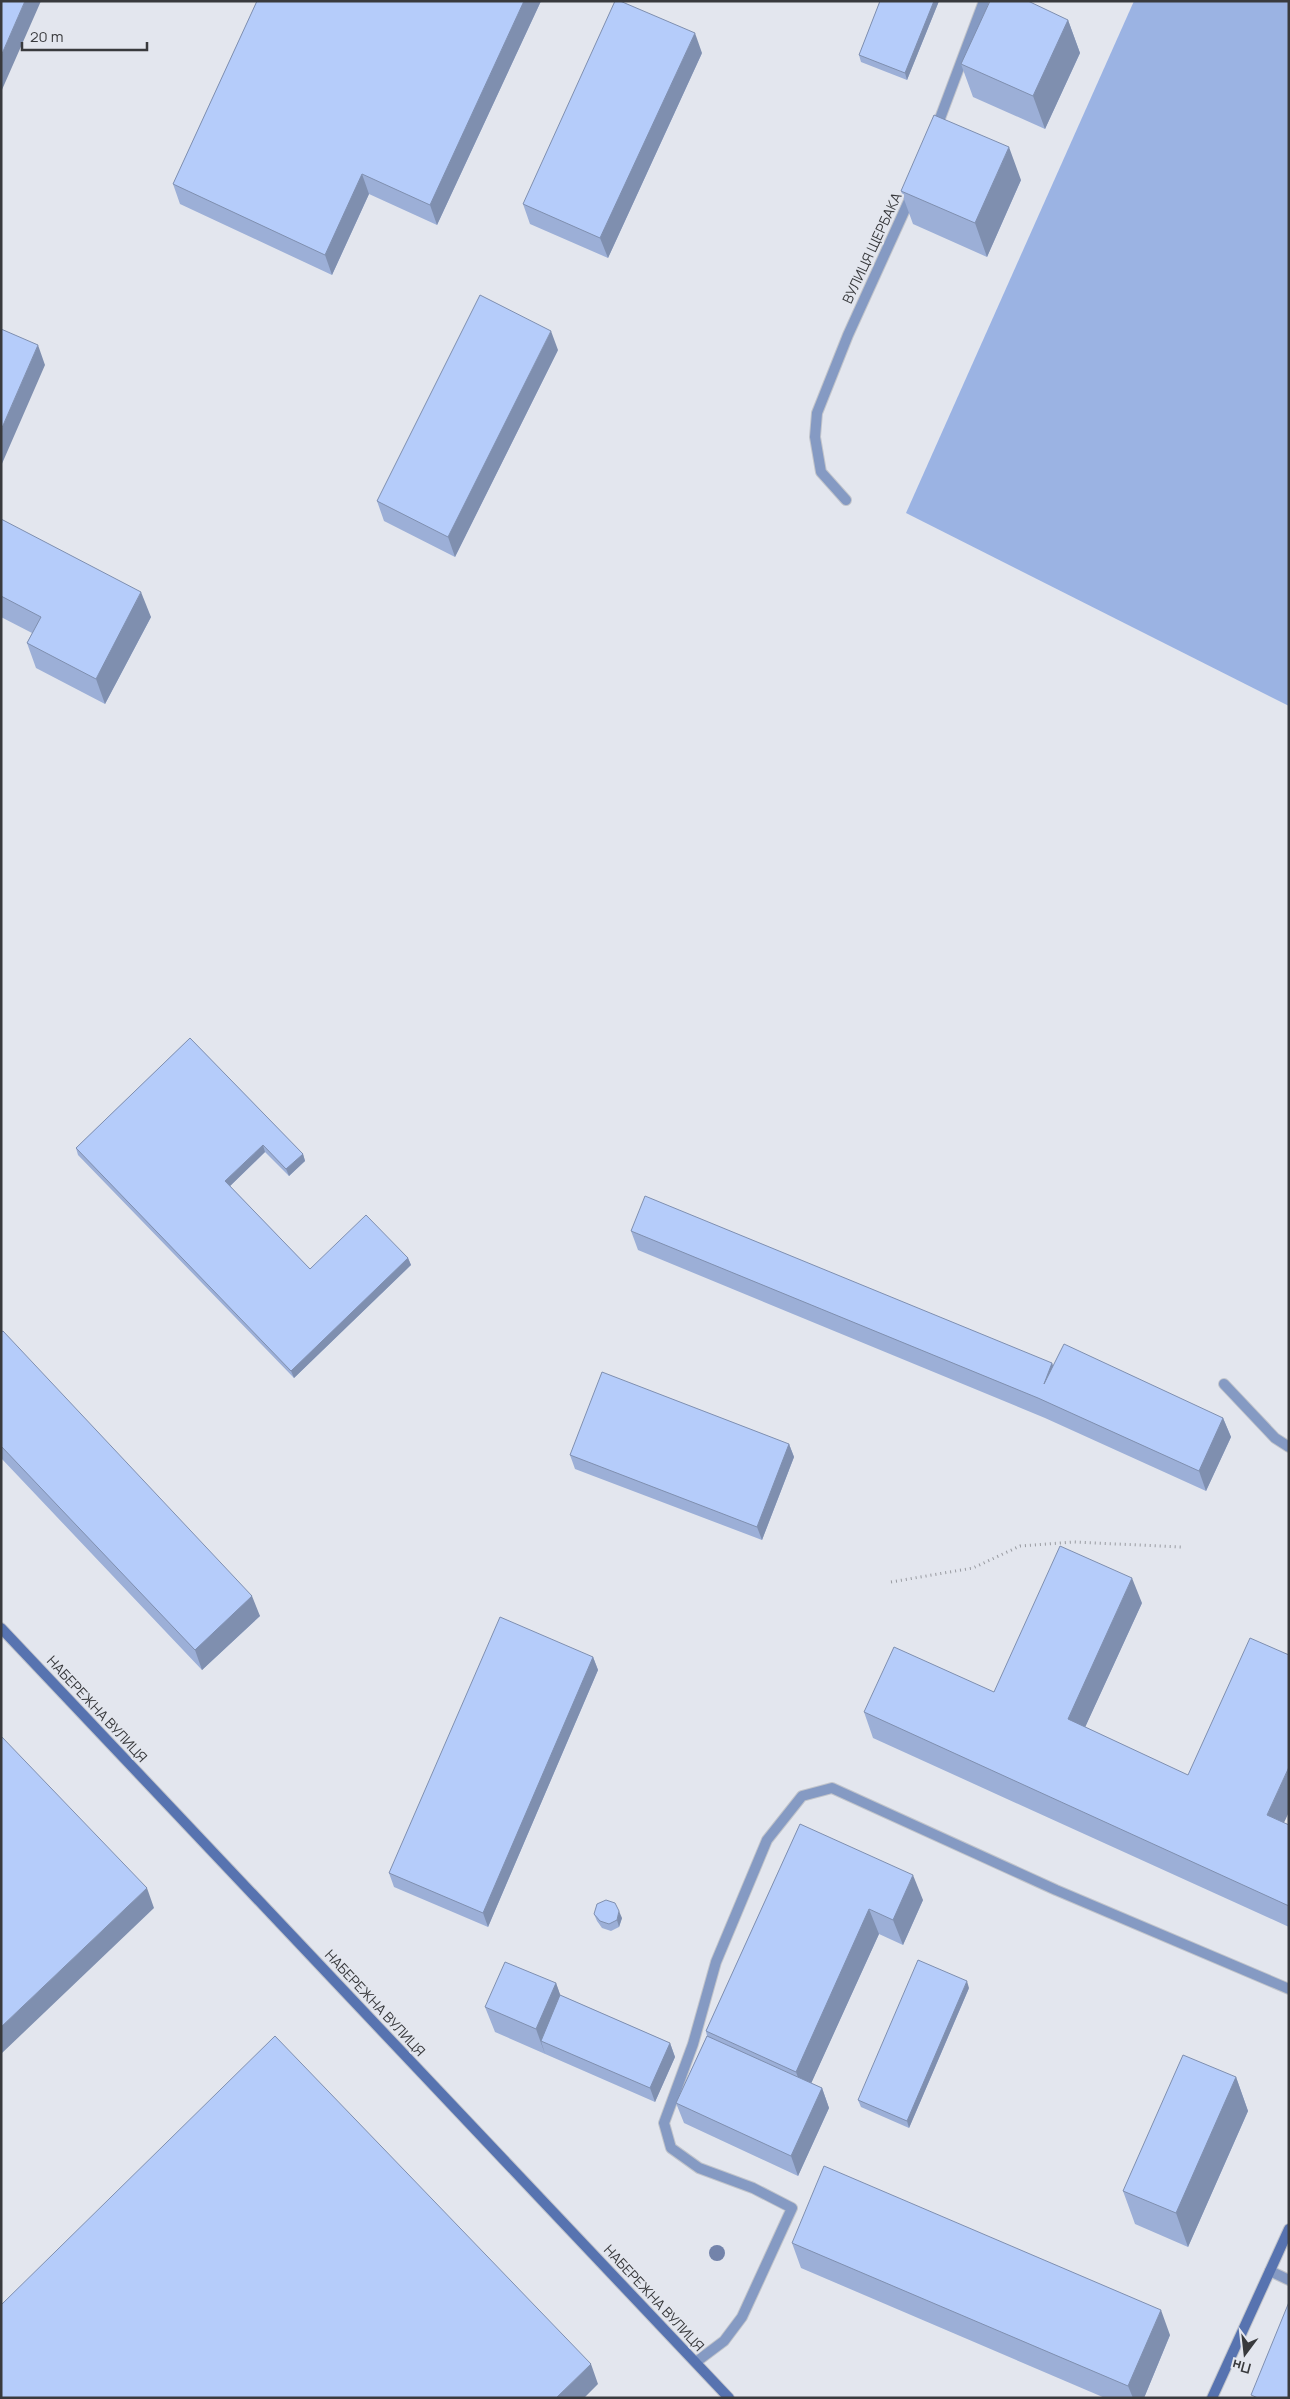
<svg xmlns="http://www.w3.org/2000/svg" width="1290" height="2399" font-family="Manrope,sans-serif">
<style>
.green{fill:#9bb3e3}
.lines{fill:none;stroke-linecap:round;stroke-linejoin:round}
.service-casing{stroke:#c1c4cb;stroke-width:12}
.minor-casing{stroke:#c1c4cb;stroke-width:12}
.secondary-casing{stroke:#c1c4cb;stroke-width:12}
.path{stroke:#989aa0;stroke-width:3;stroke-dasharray:1 4;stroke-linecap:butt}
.service{stroke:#859ac3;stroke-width:10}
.minor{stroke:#859ac3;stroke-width:10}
.secondary{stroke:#5773b0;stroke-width:10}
.tree{fill:#7383aa}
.wall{fill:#9cafd7}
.shaded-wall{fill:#7f8faf}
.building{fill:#b5ccfa;stroke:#7f8faf}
.labels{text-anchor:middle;stroke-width:4.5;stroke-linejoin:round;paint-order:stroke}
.street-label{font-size:14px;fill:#393a3d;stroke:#e3e6ee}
</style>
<rect width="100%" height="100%" fill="#e3e6ee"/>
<path class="green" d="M1134,1H1289V706L906,513Z"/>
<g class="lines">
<defs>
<path id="service" d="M1224,1384L1275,1438L1289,1447"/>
<path id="minor" d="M936,129L984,1
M846,500L821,472L815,437L817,413L848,335L912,194
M1270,2271L1289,2280
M696,2362L724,2341L742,2317L792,2208L753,2188L699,2168L671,2148L664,2123L693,2044L716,1962L767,1840L802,1796L832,1788L1056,1890L1289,1989"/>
<path id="secondary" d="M1,1628L729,2398
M1212,2398L1289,2229"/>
</defs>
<use href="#service" class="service-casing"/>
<use href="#minor" class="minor-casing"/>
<use href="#secondary" class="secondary-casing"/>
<path class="path" d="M891,1582L973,1568L1020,1546L1074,1542L1182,1547"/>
<use href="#service" class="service"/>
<use href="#minor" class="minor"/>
<use href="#secondary" class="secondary"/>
</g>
<circle class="tree" cx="717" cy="2253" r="8"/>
<path class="wall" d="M257,1H541L437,225L369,194L332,275L180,204L173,184Z
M880,1H939L907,80L861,62L859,55Z
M1068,20L1080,53L1045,129L973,97L961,64Z
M702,53L608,258L530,224L523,204Z
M1021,180L987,257L913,224L901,191Z
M558,350L455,557L384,521L377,501Z
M1,519L151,617L105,704L36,668L27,643L32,633L1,617Z
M190,1038L303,1154L305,1161L289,1176L265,1152L230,1186L310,1269L408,1258L411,1265L294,1378L78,1155L76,1148Z
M631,1231L1052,1363L1053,1366L1223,1418L1231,1437L1206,1491L1045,1418L638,1250Z
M1,1332L260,1616L202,1670L1,1458Z
M789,1444L794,1457L762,1540L575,1469L570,1455Z
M1142,1603L1085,1727L1289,1825V1927L873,1738L864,1712L994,1692Z
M593,1657L598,1670L488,1927L394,1887L389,1873Z
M800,1824L923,1900L903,1945L879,1934L811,2083L822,2088L829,2108L798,2176L684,2123L676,2103L707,2036L706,2031Z
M594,1914L622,1918L619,1927L611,1931L602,1928L597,1921Z
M556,1983L560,1995L670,2043L675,2057L655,2102L495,2032L485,2007Z
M969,1988L909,2128L861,2107L858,2100Z
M1236,2077L1248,2111L1188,2247L1135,2224L1123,2191Z
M792,2243L1170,2335L1144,2398H1105L801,2268Z"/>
<path class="shaded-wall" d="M25,1H41L1,92V56Z
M524,1H541L437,225L430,205Z
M934,1H939L907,80L905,73Z
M1068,20L1080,53L1045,129L1033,96Z
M695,33L702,53L608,258L600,238Z
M1009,147L1021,180L987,257L975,223Z
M362,174L369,194L332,275L325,255Z
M551,331L558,350L455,557L448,537Z
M38,345L45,365L1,466V430Z
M141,592L151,617L105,704L96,679Z
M263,1145L265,1152L228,1188L225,1181Z
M303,1154L305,1161L289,1176L286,1169Z
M408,1258L411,1265L294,1378L291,1371Z
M1052,1363L1059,1383L1044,1384Z
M1223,1418L1231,1437L1206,1491L1199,1471Z
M789,1444L794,1457L762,1540L757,1527Z
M1132,1578L1142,1603L1077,1745L1068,1719Z
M252,1596L260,1616L202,1670L195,1650Z
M593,1657L598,1670L488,1927L483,1913Z
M1289,1767V1812L1276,1840L1267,1815Z
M913,1875L923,1900L903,1945L893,1920Z
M147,1888L154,1908L1,2054V2027Z
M869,1909L879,1934L805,2097L796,2072Z
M619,1911L622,1918L619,1927L617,1920Z
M967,1981L969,1988L909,2128L907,2121Z
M556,1983L565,2008L541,2041L545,2054L536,2029Z
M670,2043L675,2057L655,2102L650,2088Z
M1236,2077L1248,2111L1188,2247L1176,2213Z
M822,2088L829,2108L798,2176L791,2156Z
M1161,2310L1170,2335L1144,2398H1133L1128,2386Z
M591,2364L598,2384L584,2398H556Z"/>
<path class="building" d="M1,1H25L1,56Z
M257,1H524L430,205L362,174L325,255L173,184Z
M615,1H620L695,33L600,238L523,204Z
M880,1H934L905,73L859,55Z
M990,1H1028L1068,20L1033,96L961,64Z
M934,115L1009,147L975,223L901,191Z
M480,295L551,331L448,537L377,501Z
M1,329L38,345L1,430Z
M1,519L141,592L96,679L27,643L41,617L1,596Z
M190,1038L303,1154L286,1169L263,1145L225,1181L310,1269L366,1215L408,1258L291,1371L76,1148Z
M645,1196L1052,1363L1044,1384L1064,1344L1223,1418L1199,1471L1038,1398L631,1231Z
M3,1331L252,1596L195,1650L1,1446V1332Z
M602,1372L789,1444L757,1527L570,1455Z
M1060,1546L1132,1578L1068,1719L1188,1775L1250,1638L1289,1655V1767L1267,1815L1289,1825V1906L864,1712L894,1647L994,1692Z
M500,1617L593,1657L483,1913L389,1873Z
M1,1736L147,1888L1,2027Z
M800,1824L913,1875L893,1920L869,1909L796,2072L706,2031Z
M606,1900L615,1903L619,1911L617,1920L609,1924L600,1921L594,1914L597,1904Z
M918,1960L967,1981L907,2121L858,2100Z
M505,1962L556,1983L536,2029L485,2007Z
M560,1995L670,2043L650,2088L541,2041Z
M275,2036L591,2364L556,2398H1V2305Z
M707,2036L822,2088L791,2156L676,2103Z
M1183,2055L1236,2077L1176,2213L1123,2191Z
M824,2166L1161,2310L1128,2386L792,2243Z
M1289,2302V2398H1258L1251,2395Z"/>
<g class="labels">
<g class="street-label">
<text transform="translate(872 248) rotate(-65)" y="5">ВУЛИЦЯ ЩЕРБАКА</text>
<text transform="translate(97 1709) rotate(47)" y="5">НАБЕРЕЖНА ВУЛИЦЯ</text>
<text transform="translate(375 2003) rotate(47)" y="5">НАБЕРЕЖНА ВУЛИЦЯ</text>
<text transform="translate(654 2298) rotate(47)" y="5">НАБЕРЕЖНА ВУЛИЦЯ</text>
</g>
</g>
<rect width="1290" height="2399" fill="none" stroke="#393a3d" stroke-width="5"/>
<g transform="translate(1245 2354) rotate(195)" stroke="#e3e6ee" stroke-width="4" paint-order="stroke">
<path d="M0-4L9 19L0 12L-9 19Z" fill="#393a3d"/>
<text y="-8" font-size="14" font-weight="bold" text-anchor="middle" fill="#393a3d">Пн</text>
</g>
<path d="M22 42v8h125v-8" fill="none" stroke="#393a3d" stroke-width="2.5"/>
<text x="30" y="42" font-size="15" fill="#393a3d" stroke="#e3e6ee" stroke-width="4" paint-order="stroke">20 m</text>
</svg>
